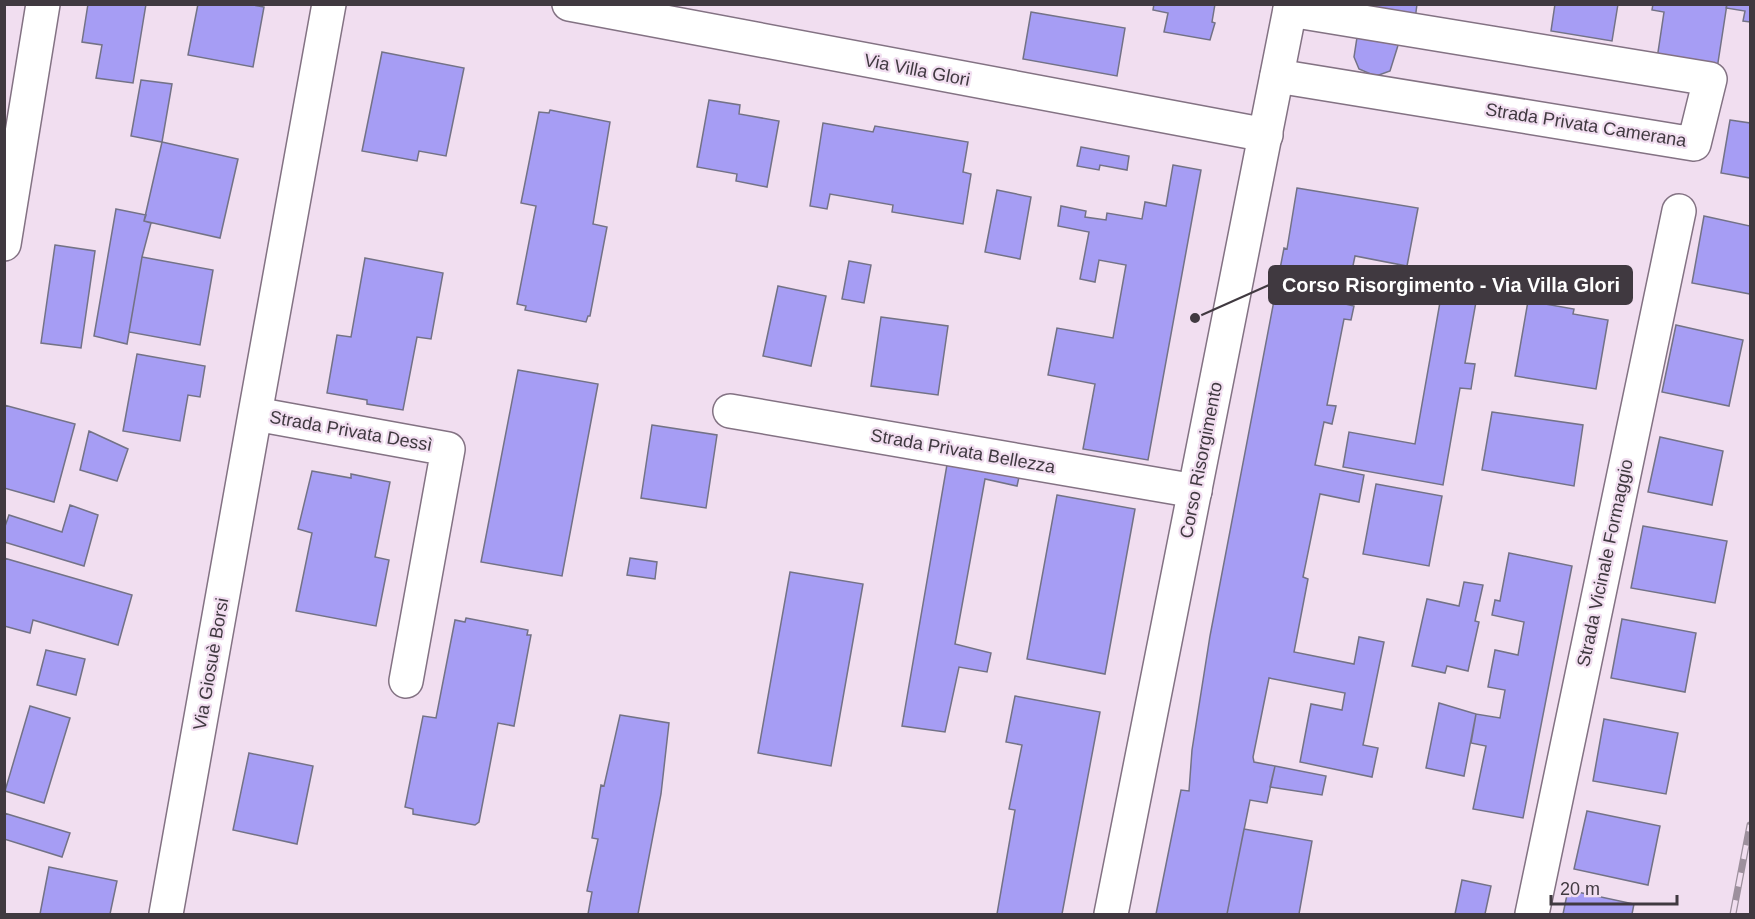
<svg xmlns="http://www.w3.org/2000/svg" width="1755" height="919" font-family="Arial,sans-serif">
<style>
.building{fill:#a69df4;stroke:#737286;stroke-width:1.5}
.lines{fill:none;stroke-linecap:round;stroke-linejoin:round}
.street-casing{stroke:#837283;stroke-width:36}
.secondary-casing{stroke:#837283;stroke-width:36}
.street{stroke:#fff;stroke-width:33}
.secondary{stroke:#fff;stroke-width:33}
.rail-casing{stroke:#9d909d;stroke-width:7}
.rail{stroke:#f1def0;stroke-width:4.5;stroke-dasharray:14;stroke-linecap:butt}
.labels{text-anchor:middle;stroke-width:4.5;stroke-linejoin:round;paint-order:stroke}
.street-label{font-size:18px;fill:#403940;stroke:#f1def0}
.leader{fill:none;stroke:#403940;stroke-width:2}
.callout-dot{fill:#403940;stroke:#f1def0;stroke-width:2}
.callout{fill:#403940;stroke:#403940;stroke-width:2}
.callout-label{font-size:20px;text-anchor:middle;font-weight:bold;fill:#fff}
</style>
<rect width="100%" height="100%" fill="#f1def0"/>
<path class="building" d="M88,4H146L133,83L96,78L102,45L82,42Z
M198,4H248L264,7L253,67L188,55Z
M1154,4H1215L1212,22L1215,23L1210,40L1164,32L1168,13L1153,10Z
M1362,4H1417L1415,20L1361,11Z
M1555,4H1618L1612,41L1551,31Z
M1653,4H1727L1717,69L1657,59L1664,12L1652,10Z
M1727,4H1750V22L1743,21L1745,11L1726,8Z
M1031,12L1125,28L1117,76L1023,59Z
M1358,31L1400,39L1390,71L1379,75H1373L1359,69L1354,57Z
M382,52L464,68L446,156L419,151L417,161L362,151Z
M141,80L172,84L162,142L131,136Z
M709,100L740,105L739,114L779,121L767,187L736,181L737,174L697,167Z
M550,110L610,122L593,224L607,227L590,316H588L586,322L525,310L526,306L517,304L536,206L521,203L539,112L549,113Z
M1730,120L1750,123V178L1721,173Z
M823,123L873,132L875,126L968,142L963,172L971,174L963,224L892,212L893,205L830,194L827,209L810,206Z
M162,142L238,159L220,238L144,221Z
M1081,147L1129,156L1127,170L1100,165L1099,170L1077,166Z
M1173,165L1201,170L1148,460L1083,449L1095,384L1048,375L1057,328L1113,338L1126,265L1099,260L1095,282L1080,279L1089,232L1058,226L1061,206L1086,211L1085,217L1106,220L1107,213L1142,219L1145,202L1166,206Z
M1297,188L1418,208L1407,266L1355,256L1345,304L1354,306L1351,320L1344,319L1327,405L1336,406L1332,424L1324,422L1315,465L1364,475L1359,502L1320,494L1303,577L1308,579L1294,652L1354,664L1359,637L1384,642L1363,745L1378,748L1372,777L1300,762L1311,704L1342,710L1345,693L1269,678L1253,757L1254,762L1275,766L1267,803L1250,800L1227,914H1156L1181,790L1189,791L1192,750L1210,636L1284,248L1287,249Z
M997,190L1031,197L1020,259L985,252Z
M116,209L146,215L144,221L151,223L142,257L127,344L94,336Z
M1704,216L1750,226V294L1692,283Z
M55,245L95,251L81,348L41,343Z
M142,257L213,270L200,345L129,332Z
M365,258L443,273L431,339L417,337L403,410L367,404V400L327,393L337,335L351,337Z
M849,261L871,265L864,303L842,299Z
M1446,268L1481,274L1465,363L1475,364L1471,389L1460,388L1443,485L1343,467L1349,432L1415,444Z
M778,286L826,296L811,366L763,356Z
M1528,301L1574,309L1573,314L1608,320L1596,389L1515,376Z
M881,317L948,326L938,395L871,386Z
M1676,325L1743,340L1729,406L1662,392Z
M137,354L205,366L200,397L188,395L180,441L123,431Z
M518,370L598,384L562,576L481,562Z
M4,405L75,424L54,502L4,488Z
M1492,412L1583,425L1574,486L1482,470Z
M652,425L717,435L706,508L641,498Z
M89,431L128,449L117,481L80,470Z
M1660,437L1723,451L1712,505L1648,492Z
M949,453L1021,468L1017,486L985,479L955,644L991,653L987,672L959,667L945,732L902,726Z
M312,471L351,478V474L390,482L375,557L389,560L376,626L296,611L312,533L298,529Z
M1376,484L1442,496L1429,566L1363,554Z
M1057,495L1135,509L1105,674L1027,659Z
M70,505L98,515L84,566L4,542V529L9,515L62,532Z
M1643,526L1727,541L1715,603L1631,588Z
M1509,553L1572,566L1523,818L1473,809L1486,746L1471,743L1476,714L1500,718L1505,690L1488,687L1495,650L1518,655L1524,622L1492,615L1495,600L1500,601Z
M4,558L132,595L118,645L33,620L30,633L4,626Z
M630,558L657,562L655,579L627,575Z
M790,572L863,584L831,766L758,753Z
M1464,582L1483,585L1475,621L1479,622L1468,671L1447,666L1445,673L1412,666L1427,599L1459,606Z
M466,618L528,630L527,635H531L514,726L498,723L479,822L475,825L413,814V809L405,807L423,716L436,718L455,620L465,622Z
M1622,619L1696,633L1685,692L1611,678Z
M46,650L85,659L76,695L37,685Z
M1015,696L1100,712L1062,914H997L1015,810L1009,809L1022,745L1006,742Z
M1439,703L1476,714L1464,776L1426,768Z
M30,706L70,718L44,803L5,791Z
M620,715L669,723L661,794L638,914H588L592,892L587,891L598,839L592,838L601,785L604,786Z
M1604,719L1678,733L1666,794L1593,781Z
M249,753L313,766L297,844L233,830Z
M1275,766L1326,776L1322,795L1270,787Z
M1587,811L1660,826L1648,885L1574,869Z
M4,813L70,833L62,857L4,839Z
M1244,829L1312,841L1299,914H1227Z
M49,867L117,881L110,914H40Z
M1462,880L1491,886L1485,914H1455Z
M1568,890L1634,904L1632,914H1563Z"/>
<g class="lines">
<defs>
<path id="street" d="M329,4L255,414L448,449L406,681
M569,4L1266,135
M1277,76L1694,144L1710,79L1290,10
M4,244L43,4
M730,411L1195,491
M166,914L255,414
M1532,914L1679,211"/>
<path id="secondary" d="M1111,914L1291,4"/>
</defs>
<use href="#street" class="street-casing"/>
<use href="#secondary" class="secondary-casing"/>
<use href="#street" class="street"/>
<use href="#secondary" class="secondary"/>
<defs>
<path id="rail" d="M1733,914L1750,825"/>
</defs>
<use href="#rail" class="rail-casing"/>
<use href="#rail" class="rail"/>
</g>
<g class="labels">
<g class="street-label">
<text transform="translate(917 70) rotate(11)" y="6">Via Villa Glori</text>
<text transform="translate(1586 125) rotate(9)" y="6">Strada Privata Camerana</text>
<text transform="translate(351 431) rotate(10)" y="6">Strada Privata Dessì</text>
<text transform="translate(963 451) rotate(10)" y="6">Strada Privata Bellezza</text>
<text transform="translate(1201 460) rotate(-79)" y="6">Corso Risorgimento</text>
<text transform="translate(1605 563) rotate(-78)" y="6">Strada Vicinale Formaggio</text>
<text transform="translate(211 664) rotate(-80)" y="6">Via Giosuè Borsi</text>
</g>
</g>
<path class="leader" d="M1195 318L1269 285"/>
<circle class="callout-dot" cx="1195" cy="318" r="6"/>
<rect class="callout" x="1269" y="266" width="363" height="38" rx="6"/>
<g class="callout-label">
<text x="1451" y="292">Corso Risorgimento - Via Villa Glori</text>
</g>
<rect width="1755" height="919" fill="none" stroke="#403940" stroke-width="12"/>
<path d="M1551 895v9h126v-9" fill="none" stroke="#403940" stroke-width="3"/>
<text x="1560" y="895" font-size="18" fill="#403940" stroke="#f1def0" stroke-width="4.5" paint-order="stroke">20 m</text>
</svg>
